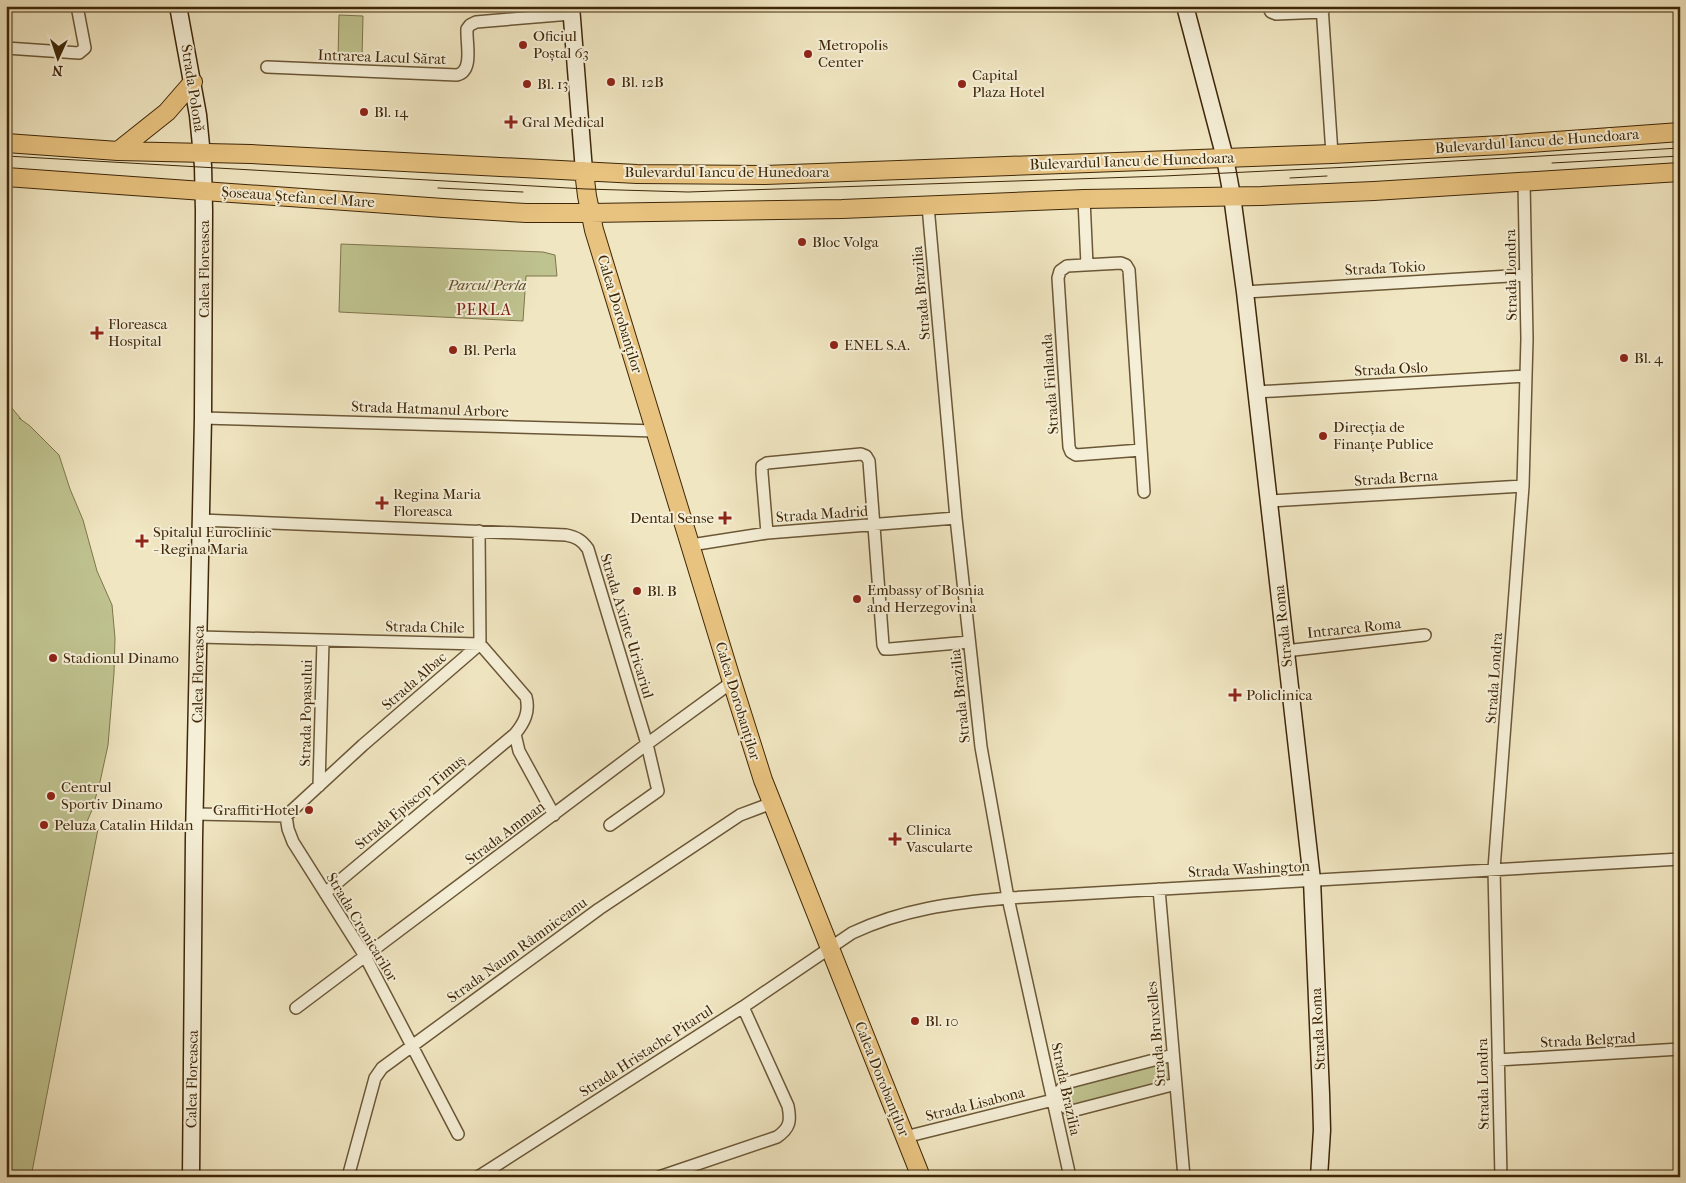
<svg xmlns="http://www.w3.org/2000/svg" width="1686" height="1183" font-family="'IM FELL French Canon',serif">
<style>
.green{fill:#bfc38f;stroke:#7f754c}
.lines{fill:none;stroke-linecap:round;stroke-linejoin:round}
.street-casing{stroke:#6b5736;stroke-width:14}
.secondary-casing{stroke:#3f2708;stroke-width:19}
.primary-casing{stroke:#3f2708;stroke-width:20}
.street{stroke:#f5efd7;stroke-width:11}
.secondary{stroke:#f5efd7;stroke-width:16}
.primary{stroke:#e8c380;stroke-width:18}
.tram{stroke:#3f2708;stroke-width:1}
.poi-dot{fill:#8f2418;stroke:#f5efd7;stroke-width:2}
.labels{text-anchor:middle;stroke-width:4;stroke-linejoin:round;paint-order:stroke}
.poi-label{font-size:15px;fill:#3f2708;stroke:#f5efd7;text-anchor:start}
.street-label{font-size:15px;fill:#3f2708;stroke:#f5efd7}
.park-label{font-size:15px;font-style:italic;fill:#5f4e2a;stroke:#f5efd7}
.neighbourhood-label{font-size:16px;letter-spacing:1px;fill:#7a1f14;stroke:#f5efd7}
</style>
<rect width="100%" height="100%" fill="#f0e6c1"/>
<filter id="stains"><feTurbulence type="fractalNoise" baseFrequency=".004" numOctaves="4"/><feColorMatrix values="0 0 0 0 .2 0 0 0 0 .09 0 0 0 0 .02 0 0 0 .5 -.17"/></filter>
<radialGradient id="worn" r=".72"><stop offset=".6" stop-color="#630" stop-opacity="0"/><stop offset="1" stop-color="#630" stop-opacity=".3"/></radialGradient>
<path class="green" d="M339,15L363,16L362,58L338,57Z
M341,244L543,252L555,255L557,276H526L523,321L339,312Z
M6,401L21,419L19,418L30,426L59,455L70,489L83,520L97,571L112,605L115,638L114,673L108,745L100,782L92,810L85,826L98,829L31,1177H6Z
M1173,1055L1176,1084L1072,1111L1053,1100L1066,1083Z"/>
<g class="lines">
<defs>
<path id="street" d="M1268,6L1271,12L1276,14L1323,12
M1322,6L1332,154
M6,48L79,53L85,48L77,6
M267,67L457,75C474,71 466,43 467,29L470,25L476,22L571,14
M1084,199L1087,265
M928,206L956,518L981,747L1008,898L1070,1177
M1245,292L1526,275
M1257,392L1526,376
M203,418L656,431
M1141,450L1076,455L1071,452L1069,447L1058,278L1060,271L1067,266L1121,263L1126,265L1129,270L1144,492
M1269,501L1523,486
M201,520L566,535C576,537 582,540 588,549L647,744L658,791L610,825
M767,533L762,473V466L767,463L861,454L866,456L869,461L883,645L885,649H890L969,642
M691,545L767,533L956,518
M199,637L480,644L526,697C530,712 524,723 515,734L519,751L554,815
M1285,651L1425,635
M319,786L323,641
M195,814L286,816
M286,816L363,745L480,644L479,531
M286,816L288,829L293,842L365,956L458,1134
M1159,889L1184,1177
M325,893L515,734
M296,1008L647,744L732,682
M1498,1060L1680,1049
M1053,1100L1066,1083L1173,1055
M905,1137L1053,1100L1072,1111L1176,1084
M348,1177L375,1078L382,1068L599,909L740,815L772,803
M478,1177L743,1007L852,933C903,909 952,903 1008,898L1680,859
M659,1177L777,1137C790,1128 791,1121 788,1106L743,1007
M1501,1177L1494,869L1523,486L1527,339L1524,182"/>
<path id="secondary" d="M178,6L198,115L203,166L204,211L203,418L194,838L191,1177
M571,6L584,171
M1185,6L1225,158L1232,196L1245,292L1312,880L1321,1094L1322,1130L1319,1177"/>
<path id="primary" d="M6,143L118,151L251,154L637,174L765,175L1332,154L1502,145L1680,132
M118,151L167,112L193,82
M584,171L587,196L594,230L732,682L763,780L921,1177
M6,177L443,208L526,213H590L842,209L1084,199L1261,196L1374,191L1680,172"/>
</defs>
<use href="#street" class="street-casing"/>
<use href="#secondary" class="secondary-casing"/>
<use href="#primary" class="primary-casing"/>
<use href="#street" class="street"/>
<use href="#secondary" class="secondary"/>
<use href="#primary" class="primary"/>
<path class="tram" d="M6,156L586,189L688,192L1164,176L1350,167L1680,148
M1552,163L1680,156
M1290,178L1327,176
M438,188L523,192"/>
</g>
<g class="poi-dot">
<circle cx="523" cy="45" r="5"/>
<circle cx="808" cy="54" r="5"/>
<circle cx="611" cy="82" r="5"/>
<circle cx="527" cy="84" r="5"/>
<circle cx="962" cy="84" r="5"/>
<circle cx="364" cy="112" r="5"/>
<path d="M508.5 114.5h5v5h5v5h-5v5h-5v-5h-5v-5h5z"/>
<circle cx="802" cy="242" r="5"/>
<path d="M94.5 325.5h5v5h5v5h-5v5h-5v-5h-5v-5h5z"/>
<circle cx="834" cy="345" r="5"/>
<circle cx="453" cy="350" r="5"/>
<circle cx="1624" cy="358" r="5"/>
<circle cx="1323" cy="436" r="5"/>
<path d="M379.5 495.5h5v5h5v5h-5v5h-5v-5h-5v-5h5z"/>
<path d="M722.5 510.5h5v5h5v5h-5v5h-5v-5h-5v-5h5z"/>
<path d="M139.5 533.5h5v5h5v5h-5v5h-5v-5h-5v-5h5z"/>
<circle cx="637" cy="591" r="5"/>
<circle cx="857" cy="599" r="5"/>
<circle cx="53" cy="658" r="5"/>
<path d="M1232.5 687.5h5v5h5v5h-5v5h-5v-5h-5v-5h5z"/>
<circle cx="51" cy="796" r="5"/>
<circle cx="309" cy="810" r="5"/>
<circle cx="44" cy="825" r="5"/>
<path d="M892.5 831.5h5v5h5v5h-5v5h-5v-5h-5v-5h5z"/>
<circle cx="915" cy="1021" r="5"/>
</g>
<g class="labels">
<g class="poi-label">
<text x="533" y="41">Oficiul<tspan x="533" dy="17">Poștal 63</tspan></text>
<text x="818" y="50">Metropolis<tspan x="818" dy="17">Center</tspan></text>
<text x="972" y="80">Capital<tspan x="972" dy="17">Plaza Hotel</tspan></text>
<text x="621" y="87">Bl. 12B</text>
<text x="537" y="89">Bl. 13</text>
<text x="374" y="117">Bl. 14</text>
<text x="522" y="127">Gral Medical</text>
<text x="812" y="247">Bloc Volga</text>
<text x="108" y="329">Floreasca<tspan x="108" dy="17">Hospital</tspan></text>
<text x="844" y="350">ENEL S.A.</text>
<text x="463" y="355">Bl. Perla</text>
<text x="1634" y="363">Bl. 4</text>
<text x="1333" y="432">Direcția de<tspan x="1333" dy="17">Finanțe Publice</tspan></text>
<text x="393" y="499">Regina Maria<tspan x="393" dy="17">Floreasca</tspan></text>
<text x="714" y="523" text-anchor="end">Dental Sense</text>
<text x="153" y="537">Spitalul Euroclinic<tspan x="153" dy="17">- Regina Maria</tspan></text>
<text x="867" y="595">Embassy of Bosnia<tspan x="867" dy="17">and Herzegovina</tspan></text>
<text x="647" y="596">Bl. B</text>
<text x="63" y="663">Stadionul Dinamo</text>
<text x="1246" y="700">Policlinica</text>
<text x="61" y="792">Centrul<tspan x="61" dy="17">Sportiv Dinamo</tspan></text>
<text x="299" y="815" text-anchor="end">Graffiti Hotel</text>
<text x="54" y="830">Peluza Catalin Hildan</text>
<text x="906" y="835">Clinica<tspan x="906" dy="17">Vascularte</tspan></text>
<text x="925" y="1026">Bl. 10</text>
</g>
<g class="street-label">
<text transform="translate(382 57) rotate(2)" y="5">Intrarea Lacul Sărat</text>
<text transform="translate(193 88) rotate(81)" y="5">Strada Polonă</text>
<text transform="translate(1537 141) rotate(-4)" y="5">Bulevardul Iancu de Hunedoara</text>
<text transform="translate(1132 161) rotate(-2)" y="5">Bulevardul Iancu de Hunedoara</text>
<text x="727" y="177">Bulevardul Iancu de Hunedoara</text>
<text transform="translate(298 197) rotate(4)" y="5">Șoseaua Ștefan cel Mare</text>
<text transform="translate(1385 268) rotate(-3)" y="5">Strada Tokio</text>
<text transform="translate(204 269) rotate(-90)" y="5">Calea Floreasca</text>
<text transform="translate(1511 275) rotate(-91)" y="5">Strada Londra</text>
<text transform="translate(921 293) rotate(-95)" y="5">Strada Brazilia</text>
<text transform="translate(620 314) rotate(73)" y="5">Calea Dorobanților</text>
<text transform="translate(1391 369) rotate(-3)" y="5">Strada Oslo</text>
<text transform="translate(1050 384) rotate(-94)" y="5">Strada Finlanda</text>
<text transform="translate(430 409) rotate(2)" y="5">Strada Hatmanul Arbore</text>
<text transform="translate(1396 478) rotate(-4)" y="5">Strada Berna</text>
<text transform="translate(822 514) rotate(-4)" y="5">Strada Madrid</text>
<text transform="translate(627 626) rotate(73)" y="5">Strada Axinte Uricariul</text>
<text transform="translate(1283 626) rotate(-96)" y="5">Strada Roma</text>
<text transform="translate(425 627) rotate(1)" y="5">Strada Chile</text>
<text transform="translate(1354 628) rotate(-6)" y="5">Intrarea Roma</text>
<text transform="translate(198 674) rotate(-89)" y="5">Calea Floreasca</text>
<text transform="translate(1494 678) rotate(-86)" y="5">Strada Londra</text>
<text transform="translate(414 681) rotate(-41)" y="5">Strada Albac</text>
<text transform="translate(960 696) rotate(-96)" y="5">Strada Brazilia</text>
<text transform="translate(738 701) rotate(73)" y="5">Calea Dorobanților</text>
<text transform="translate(306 713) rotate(-89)" y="5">Strada Popasului</text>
<text transform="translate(410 802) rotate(-40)" y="5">Strada Episcop Timuș</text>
<text transform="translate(505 833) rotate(-37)" y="5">Strada Amman</text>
<text transform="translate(1249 869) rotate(-3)" y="5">Strada Washington</text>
<text transform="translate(362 927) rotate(59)" y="5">Strada Cronicarilor</text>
<text transform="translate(517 950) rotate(-36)" y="5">Strada Naum Râmniceanu</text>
<text transform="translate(1318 1029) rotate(-93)" y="5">Strada Roma</text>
<text transform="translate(1156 1034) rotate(-95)" y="5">Strada Bruxelles</text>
<text transform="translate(1588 1040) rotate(-3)" y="5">Strada Belgrad</text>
<text transform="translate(646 1051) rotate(-33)" y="5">Strada Hristache Pitarul</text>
<text transform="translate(192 1079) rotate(-89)" y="5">Calea Floreasca</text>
<text transform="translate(882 1079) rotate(68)" y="5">Calea Dorobanților</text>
<text transform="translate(1483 1084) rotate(-91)" y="5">Strada Londra</text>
<text transform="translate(1066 1089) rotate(78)" y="5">Strada Brazilia</text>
<text transform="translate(975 1104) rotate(-14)" y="5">Strada Lisabona</text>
</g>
<g class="park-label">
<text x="487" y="290">Parcul Perla</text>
</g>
<g class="neighbourhood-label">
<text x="484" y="315">PERLA</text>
</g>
</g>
<rect width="1686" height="1183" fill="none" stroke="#f0e6c1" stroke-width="25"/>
<rect x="8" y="8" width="1671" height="1168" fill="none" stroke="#3f2708" stroke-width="2.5"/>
<rect x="12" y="12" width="1661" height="1158" fill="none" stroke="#3f2708"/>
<g transform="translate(58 58) rotate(183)" stroke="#f5efd7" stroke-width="4" paint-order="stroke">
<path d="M0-4L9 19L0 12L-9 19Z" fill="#3f2708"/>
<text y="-8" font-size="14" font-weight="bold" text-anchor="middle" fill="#3f2708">N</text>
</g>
<rect width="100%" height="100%" filter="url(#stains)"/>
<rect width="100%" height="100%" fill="url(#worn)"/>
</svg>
